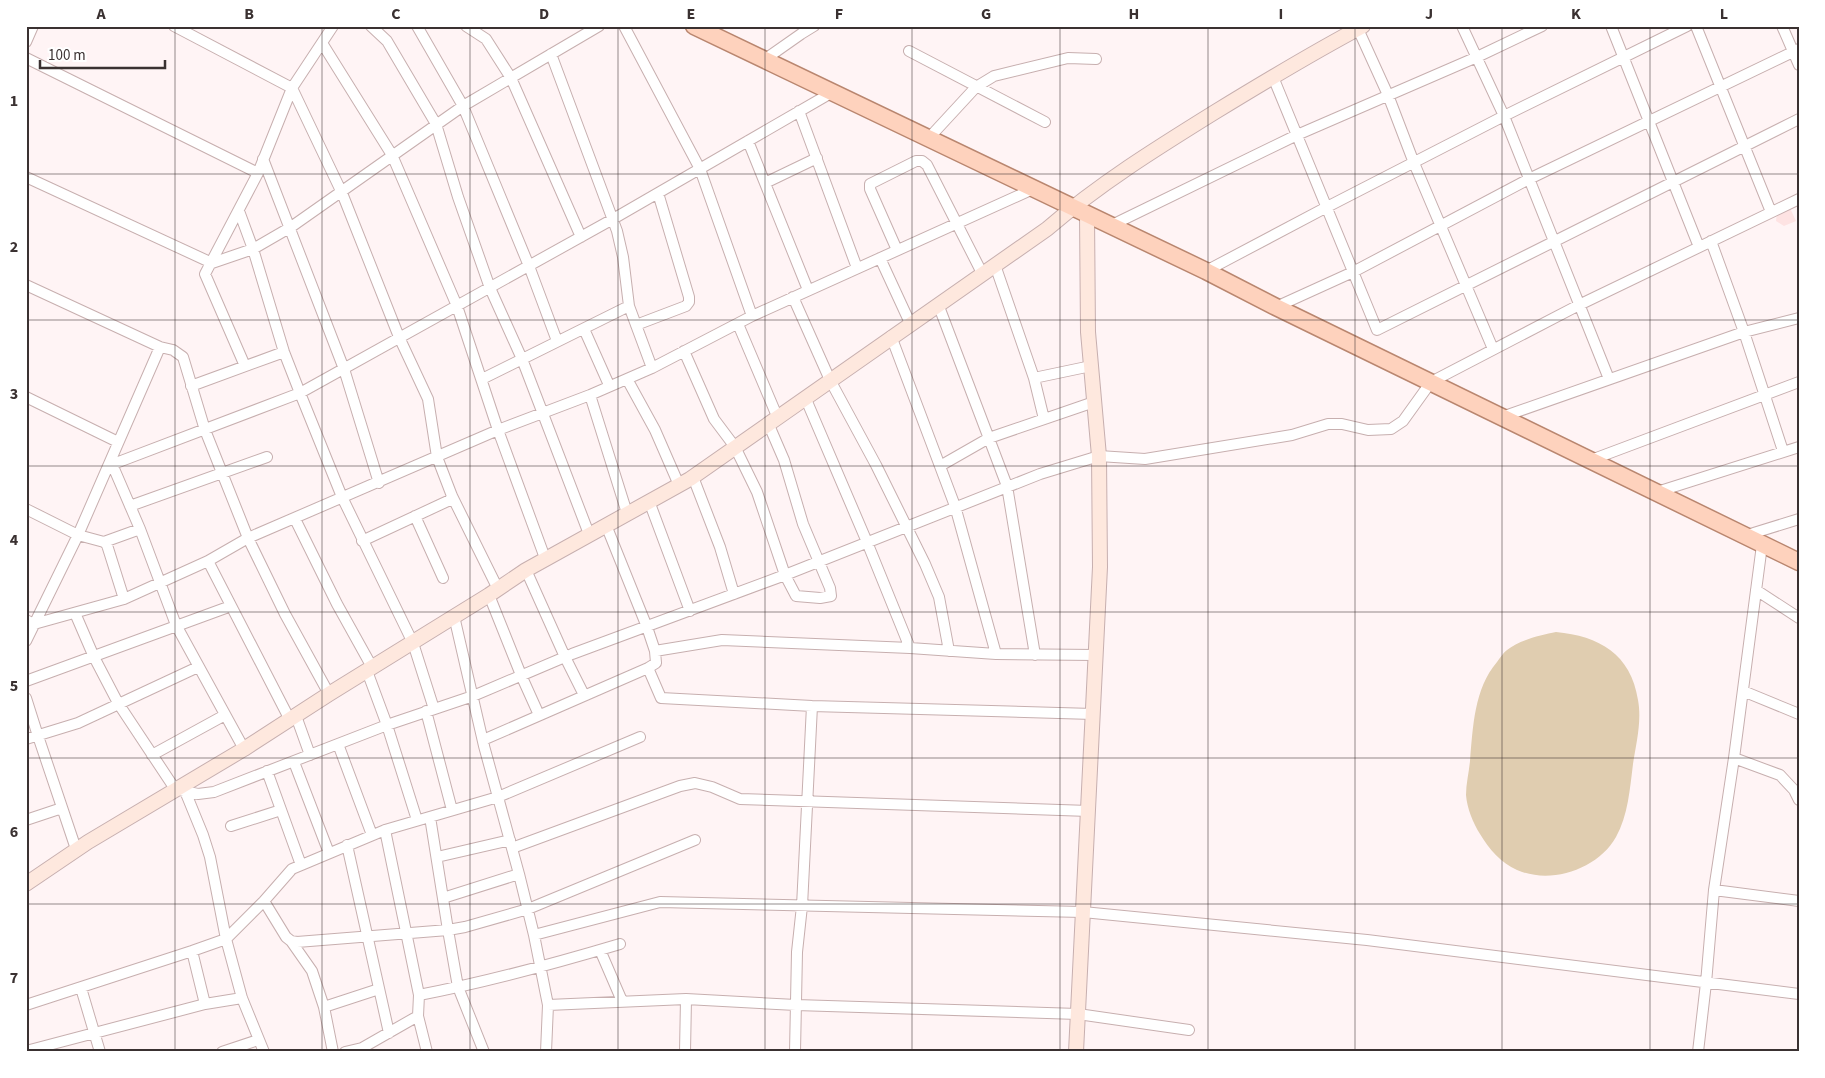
<svg xmlns="http://www.w3.org/2000/svg" width="1825" height="1078" font-family="'Source Sans 3',sans-serif">
<style>
.built{fill:#fee3e3}
.green{fill:#e0cdb0}
.lines{fill:none;stroke-linecap:round;stroke-linejoin:round}
.street-casing{stroke:#c7afaf;stroke-width:12}
.secondary-casing{stroke:#c7afaf;stroke-width:16}
.primary-casing{stroke:#b9866f;stroke-width:19}
.street{stroke:#fff;stroke-width:10}
.secondary{stroke:#fee8de;stroke-width:14}
.primary{stroke:#fed2bd;stroke-width:16}
.grid{fill:none;stroke:#3a3131;stroke-width:1;stroke-opacity:0.55}
.neatline{fill:none;stroke:#3a3131;stroke-width:2}
.grid-label{font-size:16px;text-anchor:middle;font-weight:bold;fill:#3a3131}
</style>
<rect width="100%" height="100%" fill="#fff4f5"/>
<path class="built" d="M1789,206L1796,221L1784,226L1776,221L1777,213Z"/>
<path class="green" d="M1556,632C1599,636 1631,654 1638,700C1642,721 1636,744 1633,764C1630,788 1628,816 1616,837C1598,869 1551,885 1517,870C1501,863 1489,849 1480,834C1473,823 1467,808 1466,795C1466,784 1469,772 1470,761C1473,727 1474,689 1497,662C1500,658 1503,653 1507,650C1519,640 1541,635 1556,632Z"/>
<g class="lines">
<defs>
<path id="street" d="M174,26L292,88L342,193L399,337L428,399L437,457L452,496L498,589
M371,26L387,41L436,124L458,197L490,288L522,359L589,534
M417,26L463,106L529,266L557,341
M466,26L486,39L511,78L581,237
M624,26L700,169L752,316
M1462,26L1504,116L1609,379
M1611,26L1699,247
M1696,26L1771,212
M1782,26L1799,65
M1358,29L1388,95L1414,163L1493,349
M26,42L33,26
M322,43L392,155L457,306L498,430L545,558
M909,51L1045,122
M551,54L617,231L623,257L629,306L652,368
M26,58L258,173
M764,60L801,34L814,26
M1273,77L1377,330L1799,119
M799,111L857,268
M928,139L976,87L994,76L1068,58L1096,59
M748,141L808,290
M263,159L344,369L379,483
M26,177L212,263L253,249L291,227L463,106L599,26
M765,183L817,158
M239,211L253,249L284,352L300,393L342,497L413,643L434,709
M1110,226L1297,135L1477,57L1542,26
M1711,241L1744,332L1783,451
M897,250L870,189V184L916,161H922L927,165L982,273
M880,258L910,323
M995,265L1034,378L1044,419
M1206,271L1327,207L1504,116L1687,26
M26,285L160,347L173,350L183,357L205,430L248,538L285,614L329,694
M793,297L830,380L876,465L925,564L939,597L949,651
M938,304L1007,486L1035,655
M1276,307L1353,272L1529,179L1799,49
M738,324L777,416
M636,325L686,306L689,302V297L658,193
M584,329L609,385
M891,336L955,506L996,654
M684,351L714,419L735,447L757,492L785,575L796,596L820,598L831,596L830,588L803,524L784,460L768,423
M245,366L205,274L258,173L292,88L333,26
M1034,378L1091,366
M482,379L629,306
M627,379L655,430L679,485
M191,386L284,352
M590,395L627,513
M26,397L118,442
M805,397L867,542L910,648
M1502,417L1744,332L1799,318
M1591,460L1799,382
M112,464L140,529
M108,466L300,393L613,219L831,93
M940,466L989,438L1094,402
M693,477L720,547L734,594
M1657,492L1799,447
M649,501L690,611
M130,506L267,457
M26,509L78,535L104,542L107,545L124,599
M415,516L443,578
M295,519L337,604L372,667
M1744,536L1799,519
M362,541L450,500L452,496
M104,542L140,529L176,625L244,749
M208,561L290,720
M526,570L565,657L584,695
M1756,590L1799,618
M489,595L521,675L539,715
M75,613L94,657L118,703L175,789L198,794L214,792L387,725L473,696L572,654L785,575L1040,474L1099,456L1145,459L1292,435L1328,424H1342L1368,430L1391,429L1403,421L1431,382L1579,305L1799,199
M454,616L484,746L519,874L534,935L548,1005L546,1052
M26,620L34,624L124,599L208,561L248,538L498,430L590,395L652,368L752,316L1033,189
M26,641L78,535L160,347
M655,651L722,640L910,648L996,654L1096,655
M648,668L661,698L812,706L1093,714
M367,671L387,725L417,820
M26,681L231,606
M1743,691L1799,714
M26,698L38,736L76,849
M426,711L452,810
M296,716L310,755
M26,739L78,723L198,667
M483,740L648,668L656,663L655,651L647,627L606,525
M338,744L372,835
M152,755L225,715
M1734,758L1780,775L1794,790L1799,800
M294,762L329,853
M267,771L301,865
M185,791L203,835L210,857L226,939L242,998L264,1052
M430,817L448,930L458,987L484,1052
M26,820L62,808
M231,826L281,810
M385,830L419,995L418,1016L427,1052
M347,845L389,1033
M512,848L680,786L695,783L712,787L740,799L1089,811
M437,857L510,840
M1714,890L1799,901
M443,898L519,874
M264,901L286,937L291,941L297,942L448,930L465,927L528,909L695,840
M534,935L660,902L1083,912L1367,940L1799,994
M291,941L312,971L324,1007L333,1052
M600,950L622,1001
M192,951L205,1004
M81,988L100,1052
M419,995C487,982 553,964 620,944
M26,1005L192,951L226,939L264,901L292,869L385,830L498,797L640,737
M548,1005L686,999L796,1005L1078,1014L1189,1030
M324,1007L379,989
M26,1051L205,1004L242,998
M222,1052L258,1040
M345,1052L362,1048L418,1016
M685,1052L686,999
M795,1052L797,952L802,906L812,706
M1698,1052L1706,983L1714,890L1734,758L1762,545"/>
<path id="secondary" d="M26,884L88,842L244,749L329,694L489,595L526,570L690,479L1047,229C1099,184 1157,148 1215,112C1264,82 1312,53 1363,26
M1076,1052L1100,567L1099,456L1088,332L1087,215"/>
<path id="primary" d="M694,26L1206,271L1276,307L1799,562"/>
</defs>
<use href="#street" class="street-casing"/>
<use href="#secondary" class="secondary-casing"/>
<use href="#primary" class="primary-casing"/>
<use href="#street" class="street"/>
<use href="#secondary" class="secondary"/>
<use href="#primary" class="primary"/>
</g>
<path class="grid" d="M175,26V1052M322,26V1052M470,26V1052M618,26V1052M765,26V1052M912,26V1052M1060,26V1052M1208,26V1052M1355,26V1052M1502,26V1052M1650,26V1052M26,174H1799M26,320H1799M26,466H1799M26,612H1799M26,758H1799M26,904H1799"/>
<rect width="1825" height="1078" fill="none" stroke="#ffffff" stroke-width="55"/>
<path d="M40 60v8h125v-8" fill="none" stroke="#3a3131" stroke-width="2.5"/>
<text x="48" y="60" font-size="15" fill="#3a3131" stroke="#ffffff" stroke-width="4" paint-order="stroke">100 m</text>
<rect x="28" y="28" width="1770" height="1022" class="neatline"/>
<g class="grid-label">
<text x="101" y="19">A</text>
<text x="249" y="19">B</text>
<text x="396" y="19">C</text>
<text x="544" y="19">D</text>
<text x="691" y="19">E</text>
<text x="839" y="19">F</text>
<text x="986" y="19">G</text>
<text x="1134" y="19">H</text>
<text x="1281" y="19">I</text>
<text x="1429" y="19">J</text>
<text x="1576" y="19">K</text>
<text x="1724" y="19">L</text>
<text x="14" y="106">1</text>
<text x="14" y="252">2</text>
<text x="14" y="399">3</text>
<text x="14" y="545">4</text>
<text x="14" y="691">5</text>
<text x="14" y="837">6</text>
<text x="14" y="983">7</text>
</g>
</svg>
